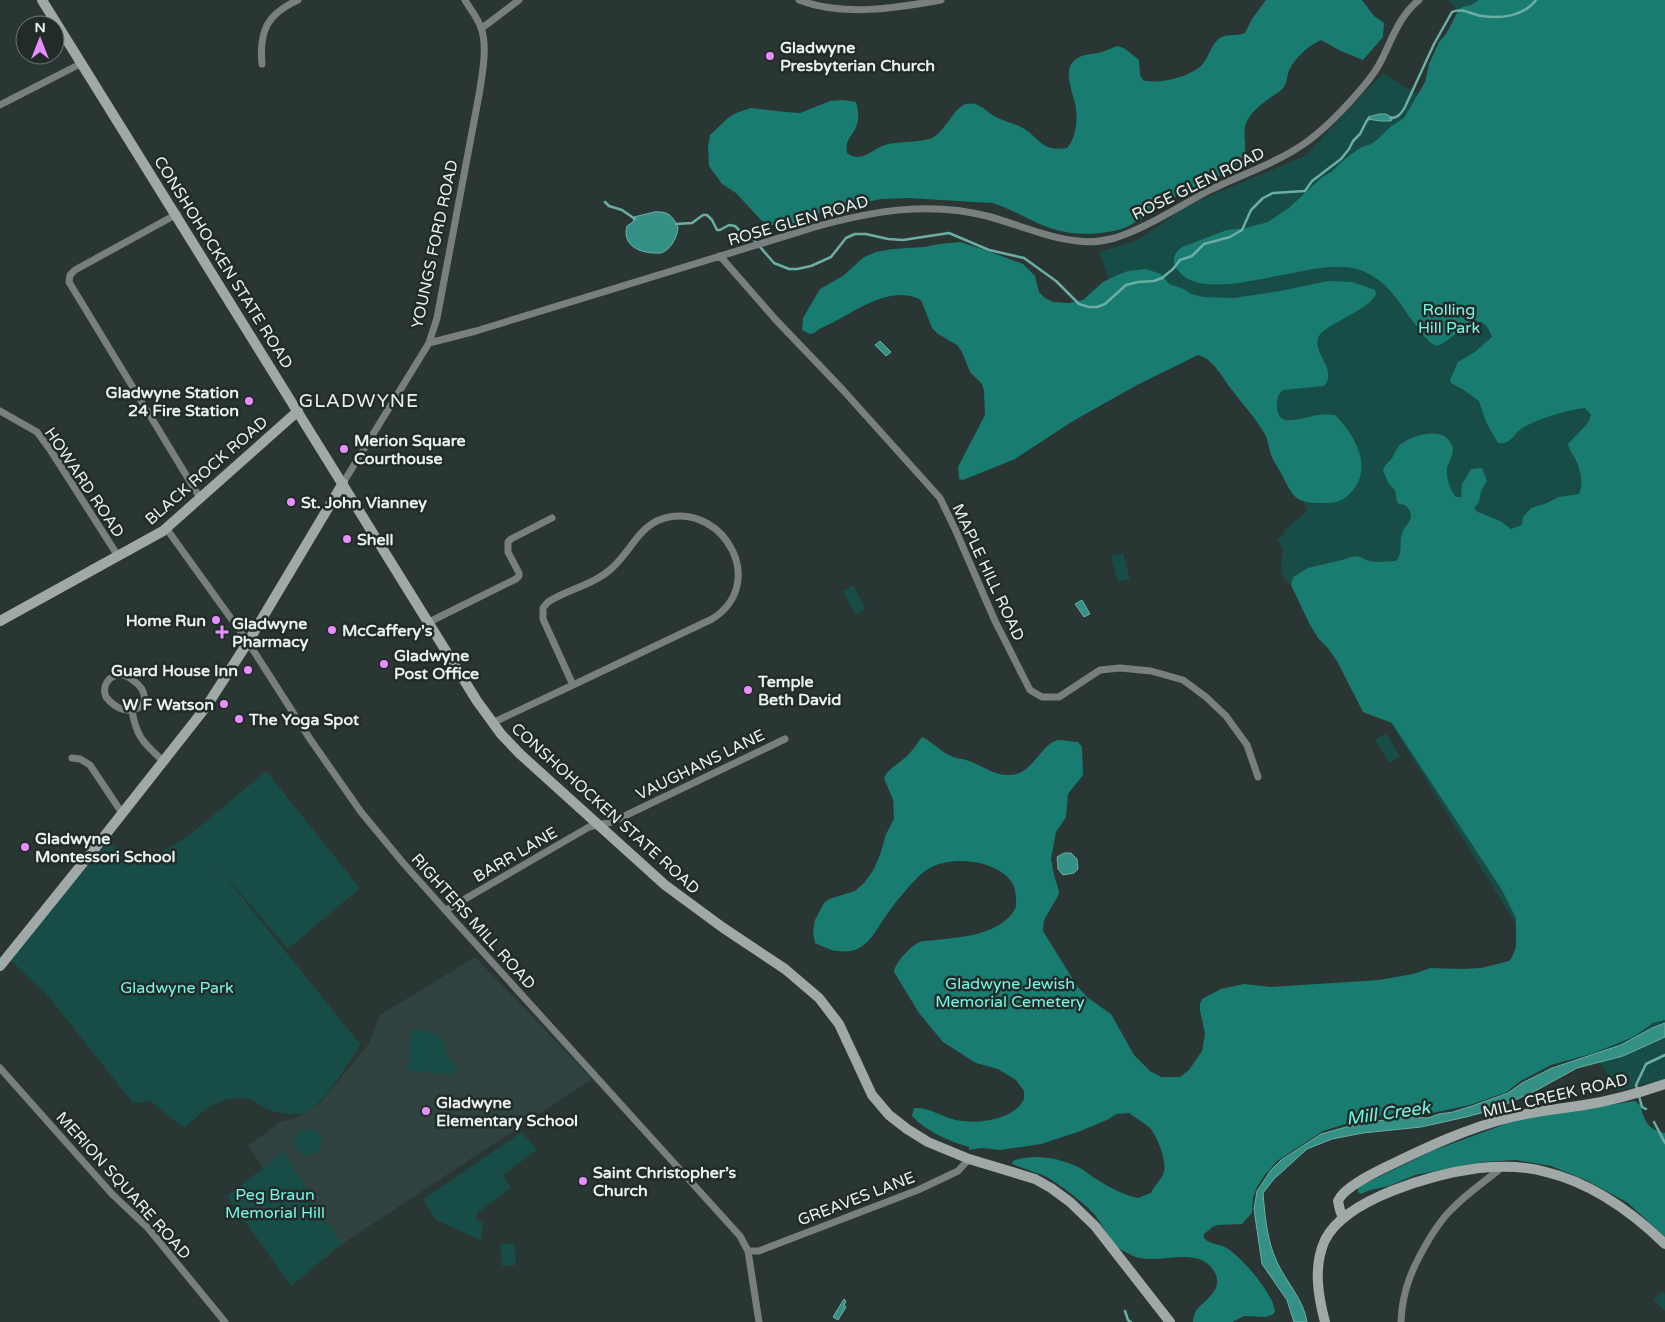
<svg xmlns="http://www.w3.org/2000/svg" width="1665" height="1322" font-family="'Varela Round',sans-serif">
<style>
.built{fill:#304340}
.green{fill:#174d46}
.forest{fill:#197c71}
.water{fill:#359185;stroke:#6baea5}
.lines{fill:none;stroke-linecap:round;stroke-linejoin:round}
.stream{stroke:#6baea5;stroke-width:2.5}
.street{stroke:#797f7e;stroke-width:7}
.secondary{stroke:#a0a9a8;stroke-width:10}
.poi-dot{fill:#e98efe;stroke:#212c2a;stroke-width:2}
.labels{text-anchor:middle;stroke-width:5;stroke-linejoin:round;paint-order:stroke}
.poi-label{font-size:16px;font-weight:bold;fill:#e9f1ef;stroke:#212c2a;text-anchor:start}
.street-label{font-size:16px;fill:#e9f1ef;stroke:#212c2a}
.park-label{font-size:16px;fill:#76f7e4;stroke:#212c2a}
.water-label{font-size:18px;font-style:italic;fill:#74f5e3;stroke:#212c2a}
.quarter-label{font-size:19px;letter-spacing:1px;fill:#e9f1ef;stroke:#212c2a}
</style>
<rect width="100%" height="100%" fill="#2a3634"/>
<path class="built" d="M475,957L592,1079L342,1244L326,1258L248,1146L280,1122L297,1118L319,1104L368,1045L380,1015Z"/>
<path class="green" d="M1448,0H1640L1665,41V1079L1617,1091L1532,950L1298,574L1293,577L1291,585C1277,577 1282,562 1283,549L1277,540L1284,535V531L1307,511L1304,502H1311L1200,340L1143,375L1099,252L1138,240L1188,205L1305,156L1383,73L1429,102L1467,20Z
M1123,553L1130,579L1118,582L1111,556Z
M853,585L866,609L856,615L843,591Z
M1386,733L1400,756L1389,763L1375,740Z
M266,771L360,888L288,949L211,859L360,1044L359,1047C348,1064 323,1105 306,1112C297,1116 273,1113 265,1108C260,1106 257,1102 252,1100C240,1096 226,1098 214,1104C204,1109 194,1120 184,1128L150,1101L133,1103L48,996L9,959L108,842L141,866L191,834Z
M411,1030C434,1031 445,1033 446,1059L452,1060L456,1066V1071L452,1075L408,1070Z
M295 1142a13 13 0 1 1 26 0a13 13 0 1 1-26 0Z
M522,1132L537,1150L503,1175L511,1188L477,1213L476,1220L483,1222L481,1240L436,1220L423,1199Z
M284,1152L341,1244L291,1286L227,1196Z
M514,1243L516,1265L502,1266L500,1244Z
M1662,1291L1665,1294V1311L1654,1300Z"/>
<path class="forest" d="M1266,0H1362L1374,16L1384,23L1383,37L1363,60L1341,51L1321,40C1309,45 1296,57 1289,70C1287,76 1287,84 1283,88C1280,92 1274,95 1271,97C1263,103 1251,112 1247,121C1240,134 1251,150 1240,161C1224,179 1191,187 1171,199C1156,208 1134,226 1118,230C1103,234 1080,235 1065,232C1039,228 1017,210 992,203L907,198L881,199L823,212L787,226H775L766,223L761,220L736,193L722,184L709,166L708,147L710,135L728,118L736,113L751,108L785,112L800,113L830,101L842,100L856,102C858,109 860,119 856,127C851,139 845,138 847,153C862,164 872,149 885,145C897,141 924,143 934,137C946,129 955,107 966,104C979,101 985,111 996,117C1004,121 1013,123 1021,127C1041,138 1040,152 1067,148C1077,137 1078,117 1075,103C1072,90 1062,69 1076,59C1083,54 1094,54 1102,52C1107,50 1112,48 1117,46L1124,48L1139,60L1140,75L1143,80C1158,85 1190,77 1202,65C1209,58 1212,41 1222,37C1229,34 1238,36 1245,33L1252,19Z
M1479,0H1665V1020L1653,1023L1633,1037L1591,1054L1551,1065L1519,1082L1507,1092L1470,1105L1432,1113L1386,1115L1364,1118L1323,1131L1277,1161L1264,1176L1257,1187L1253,1198L1252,1213L1242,1224L1218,1225L1214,1226L1204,1234V1238C1209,1244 1218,1244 1225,1247C1241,1256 1274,1294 1275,1312L1272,1315L1265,1317L1244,1316L1232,1322H1193C1193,1319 1194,1314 1196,1311C1203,1301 1224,1290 1215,1273C1199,1242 1157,1268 1131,1255C1126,1252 1119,1249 1115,1245C1107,1235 1102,1223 1093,1213C1082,1201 1059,1184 1045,1176C1034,1172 1023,1168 1012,1164L1013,1161C1033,1153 1058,1158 1076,1166C1083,1169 1090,1175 1096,1179C1109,1187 1123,1195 1138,1198L1151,1193C1155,1184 1162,1179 1164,1172C1167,1161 1157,1135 1149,1127C1143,1122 1135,1118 1129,1113L1116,1114L1109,1119L1078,1132L1041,1144L1000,1150L982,1148L969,1150V1147C948,1141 926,1131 912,1116L914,1108C928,1107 939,1115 952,1119C973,1125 1013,1122 1024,1099V1091L1016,1080L998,1069L976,1063L943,1042L919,1013L894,972C895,962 912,945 920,942C925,940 931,941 936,940C960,937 988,936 1007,919C1013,913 1017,909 1016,900C1016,887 1012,879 1001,872C982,859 948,857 928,869C918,875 909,887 901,896C894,904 887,914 881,923C869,942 861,954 837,951C829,950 822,946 815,943L813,931L815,920L824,903L829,899L855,891L864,883L874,869L881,852L886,834L894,819L893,800L884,778C889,767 901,763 909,754C914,749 917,743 922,737C933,742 941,752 951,756C956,759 961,758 966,760C980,764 994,776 1010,775C1033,775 1041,743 1058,740C1064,740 1072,742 1078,742L1082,747L1083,775L1068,794L1066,817L1056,832L1051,859L1054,875L1059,891L1058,896L1044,920L1043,931L1077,986L1088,998L1111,1014L1134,1055L1150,1071L1161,1077H1180L1189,1070L1202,1051L1205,1034L1200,1010V1004L1202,999L1221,989L1244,984L1271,987L1379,980L1413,974L1431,968L1463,969L1481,968L1509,961L1512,957L1516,947V918L1502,890L1392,723L1363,712L1337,661L1327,647L1318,638L1309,623L1291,585L1293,577L1308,568L1346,559C1358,553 1360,558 1370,561C1377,563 1388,561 1396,561C1403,553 1399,543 1402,533C1404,527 1411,522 1411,515C1410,510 1408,508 1405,505L1399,504L1397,502L1395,490L1388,483L1383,470C1385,464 1389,462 1392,458C1395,453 1396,448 1401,444C1413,435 1445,425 1452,446C1455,453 1449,461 1447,468C1446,478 1450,490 1456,497H1461L1462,484L1471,469L1482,468L1487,481L1481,491L1479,502L1474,508L1478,512L1500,521L1511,529L1522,525L1523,517L1531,508L1547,503L1559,497L1579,494C1584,484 1580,468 1575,458C1572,453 1569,450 1568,444L1588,423L1591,415L1585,408C1567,410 1540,418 1524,427C1513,433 1512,445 1498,443L1486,422L1479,401L1464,390L1451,383L1450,380L1458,362L1475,352L1492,337C1479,300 1456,340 1437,346C1428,342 1424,336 1418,328C1398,303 1389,279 1357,269C1313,255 1205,310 1177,269C1171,261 1174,253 1182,247L1227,230L1246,228L1268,222L1290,207L1321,178L1331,172L1346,158L1362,147L1371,144L1378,139L1390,127L1404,118L1425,82L1429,64L1439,42L1446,34L1457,13L1462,7L1471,5Z
M960,242L985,250L1023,264L1035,276L1039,292L1045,298L1053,302L1069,303L1083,300L1103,282L1115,276L1128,271L1146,269L1161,274L1169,284L1184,289L1191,294L1203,297L1234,298L1280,291L1328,281L1352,282L1375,290L1376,294C1369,311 1322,325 1318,338C1313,354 1338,370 1324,386L1283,390C1277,395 1277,401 1277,408C1278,430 1306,416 1318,415C1323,414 1329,415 1335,415C1357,437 1376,473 1346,497C1339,503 1330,503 1321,503C1294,503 1293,496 1282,475C1278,467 1272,460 1270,451C1268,446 1268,441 1266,436C1257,419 1243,405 1232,390C1223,379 1214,359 1198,355L1137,385L1073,421L1015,459L963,480L959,479L958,467L985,415L984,391L982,384L970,372L962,352L957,345L938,334L932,328L921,300C892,284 857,310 832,323C825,326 820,328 814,333L810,334L802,330L803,318L820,289L843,276L864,257L876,252L893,249L924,247L939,244Z
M1635,1101L1640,1105C1644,1119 1647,1130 1665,1133V1237L1628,1203L1588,1181L1551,1166L1516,1160L1482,1162L1415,1175L1389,1186L1370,1190L1361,1194L1358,1192V1187L1432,1151L1519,1119Z"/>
<path class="water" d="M1379,114H1386L1393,118L1391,121H1380L1368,119V117Z
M654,212C668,211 672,215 678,227C678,235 672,247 665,251C661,254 657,253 653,253C637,252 622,244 627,226L633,222L634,217Z
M880,341L891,352L886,356L875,345Z
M1082,600L1090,614L1084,617L1075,604Z
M1064,853H1071L1077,859L1078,869L1074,873L1063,875L1058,869L1057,857Z
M1665,1023V1037L1623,1056L1577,1068L1537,1090L1496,1109L1466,1117L1421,1127L1363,1133L1332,1139L1307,1149L1274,1179L1263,1193C1265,1217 1267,1241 1277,1262C1286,1282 1304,1300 1307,1322H1294L1287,1300L1262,1264L1254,1209L1257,1191L1271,1170L1281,1160L1321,1134L1357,1124L1404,1117L1428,1118L1439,1114L1453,1112L1472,1106L1508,1093L1522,1083L1552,1068L1621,1045L1652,1028Z
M844,1299L846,1301L844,1306L846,1307L838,1320L833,1317Z"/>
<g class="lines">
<path class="stream" d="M1390,118C1398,118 1401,114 1405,107L1434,44L1452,12C1462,7 1472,15 1482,16C1501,19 1524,16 1536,0
M605,202L609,206L622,210L635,219
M676,224L692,223L703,215H707L712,220L717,230H720L729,225L735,226L739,230L747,232L774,263L789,269H797L811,266L831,257L846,238L855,234H866L888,239L903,240L949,233L989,250L1024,258L1056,281L1079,304L1089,307H1097L1105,304L1126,285L1138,282L1154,281L1162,278L1173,269L1180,260L1192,256L1204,244L1230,237L1242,230L1251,210L1263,198L1273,193L1305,191L1312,181L1341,159L1349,149L1353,141L1360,134L1366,122L1369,118
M1638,1091L1636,1085L1646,1064L1665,1055
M1639,1096L1642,1107L1646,1109
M1654,1122L1665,1143
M1125,1311L1128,1320L1131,1322"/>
<path class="street" d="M799,0C843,17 896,8 941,0
M482,28L519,0
M262,64C259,31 267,14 298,0
M0,105L82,63
M177,214L75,270L70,275L69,282L200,498
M720,256L776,320L842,389L940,498L955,529L995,621L1030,690L1042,697H1059L1100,670L1120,668L1151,671L1183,680L1206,697L1226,716L1247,745L1258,777
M429,343L476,331L815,227C872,211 929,201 987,216C1017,224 1047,238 1078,241C1090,243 1103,241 1115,238C1149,227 1179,206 1210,190C1242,174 1278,163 1308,141C1328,126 1346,107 1362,88C1370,79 1378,68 1383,57C1393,36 1401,14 1419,0
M0,411L37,432L51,451L118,556
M343,483L429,343L437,318L479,95C482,76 488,46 481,28C478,18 470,9 465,0
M166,528L248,642L310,739L361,812L404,864L454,920L740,1236L748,1251L759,1322
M429,622L516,579L519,576V573L508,552V542L511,539L552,518
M116,675C124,674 128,676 134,681C161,701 129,726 106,697C102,687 107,679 116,675Z
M132,710C136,737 144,743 163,761
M492,723L573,685L543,619V608L548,602C568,589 597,584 614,566C633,548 641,522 669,517C725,506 768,584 712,619L573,685
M72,758L80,759L90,765L122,813
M446,910L589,827L612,822L785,739
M0,1068L112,1194L148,1228L225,1322
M748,1251H759L918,1190L958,1171L969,1159
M1401,1322C1402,1289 1414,1264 1431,1236C1437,1227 1443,1217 1452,1209C1467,1193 1486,1181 1502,1167"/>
<path class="secondary" d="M42,0L477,701L501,734L520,754L665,885L722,927L785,969L819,998L839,1024L872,1095L889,1115L907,1129L928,1142L969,1159L1035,1179L1051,1188L1070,1202L1095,1226L1170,1322
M0,621L163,531L298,411
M0,966L95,848L206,707L248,642L343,483
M1343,1218L1340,1210L1338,1201C1343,1188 1372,1174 1384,1168C1425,1148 1467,1128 1512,1117C1536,1111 1560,1109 1584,1105C1611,1101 1639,1093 1665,1084
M1325,1322C1318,1296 1313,1266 1325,1240C1346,1198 1434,1174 1479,1168C1500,1166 1525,1166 1546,1172C1592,1183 1632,1212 1665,1244"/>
</g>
<g class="poi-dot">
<circle cx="770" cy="56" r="5"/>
<circle cx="249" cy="401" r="5"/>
<circle cx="344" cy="449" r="5"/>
<circle cx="291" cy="502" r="5"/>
<circle cx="347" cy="539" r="5"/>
<circle cx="216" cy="620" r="5"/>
<circle cx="332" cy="630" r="5"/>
<path d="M219.5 624.5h5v5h5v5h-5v5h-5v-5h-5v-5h5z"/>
<circle cx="384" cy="664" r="5"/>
<circle cx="248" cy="670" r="5"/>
<circle cx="748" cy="690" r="5"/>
<circle cx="224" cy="704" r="5"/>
<circle cx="239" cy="719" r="5"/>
<circle cx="25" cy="847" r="5"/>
<circle cx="426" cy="1111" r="5"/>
<circle cx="583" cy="1181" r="5"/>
</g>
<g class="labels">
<g class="poi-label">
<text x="780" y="53">Gladwyne<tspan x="780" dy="18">Presbyterian Church</tspan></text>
<text x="239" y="398" text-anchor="end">Gladwyne Station<tspan x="239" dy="18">24 Fire Station</tspan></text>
<text x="354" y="446">Merion Square<tspan x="354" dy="18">Courthouse</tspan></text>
<text x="301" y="508">St. John Vianney</text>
<text x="357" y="545">Shell</text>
<text x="206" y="626" text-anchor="end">Home Run</text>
<text x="232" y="629">Gladwyne<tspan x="232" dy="18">Pharmacy</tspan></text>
<text x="342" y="636">McCaffery's</text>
<text x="394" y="661">Gladwyne<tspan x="394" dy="18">Post Office</tspan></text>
<text x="238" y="676" text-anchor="end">Guard House Inn</text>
<text x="758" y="687">Temple<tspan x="758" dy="18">Beth David</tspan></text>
<text x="214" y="710" text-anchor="end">W F Watson</text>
<text x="249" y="725">The Yoga Spot</text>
<text x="35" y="844">Gladwyne<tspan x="35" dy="18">Montessori School</tspan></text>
<text x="436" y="1108">Gladwyne<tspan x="436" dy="18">Elementary School</tspan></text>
<text x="593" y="1178">Saint Christopher’s<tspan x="593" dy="18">Church</tspan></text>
</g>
<g class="street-label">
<text transform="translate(1198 183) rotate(-26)" y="6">ROSE GLEN ROAD</text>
<text transform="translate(798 220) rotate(-16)" y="6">ROSE GLEN ROAD</text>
<text transform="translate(434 244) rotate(-78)" y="6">YOUNGS FORD ROAD</text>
<text transform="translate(224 262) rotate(58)" y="6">CONSHOHOCKEN STATE ROAD</text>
<text transform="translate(206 470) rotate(-41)" y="6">BLACK ROCK ROAD</text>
<text transform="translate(85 482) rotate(56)" y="6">HOWARD ROAD</text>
<text transform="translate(989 572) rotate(65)" y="6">MAPLE HILL ROAD</text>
<text transform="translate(700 764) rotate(-26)" y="6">VAUGHANS LANE</text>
<text transform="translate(606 808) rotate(42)" y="6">CONSHOHOCKEN STATE ROAD</text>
<text transform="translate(515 854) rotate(-30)" y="6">BARR LANE</text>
<text transform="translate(474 921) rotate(48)" y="6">RIGHTERS MILL ROAD</text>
<text transform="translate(1555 1095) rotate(-13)" y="6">MILL CREEK ROAD</text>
<text transform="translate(124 1185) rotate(48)" y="6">MERION SQUARE ROAD</text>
<text transform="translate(856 1198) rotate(-21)" y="6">GREAVES LANE</text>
</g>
<g class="park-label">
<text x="1449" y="315">Rolling<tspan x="1449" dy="18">Hill Park</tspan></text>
<text x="1010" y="989">Gladwyne Jewish<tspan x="1010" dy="18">Memorial Cemetery</tspan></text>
<text x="177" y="993">Gladwyne Park</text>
<text x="275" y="1200">Peg Braun<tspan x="275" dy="18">Memorial Hill</tspan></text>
</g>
<g class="water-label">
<text transform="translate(1388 1113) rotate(-8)" y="6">Mill Creek</text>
</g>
<g class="quarter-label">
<text x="359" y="407">GLADWYNE</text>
</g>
</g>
<g transform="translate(40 40)"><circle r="24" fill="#212c2a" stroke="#717b79"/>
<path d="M0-4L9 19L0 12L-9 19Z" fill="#e98efe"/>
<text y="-8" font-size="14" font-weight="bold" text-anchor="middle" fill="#e9f1ef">N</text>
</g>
</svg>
